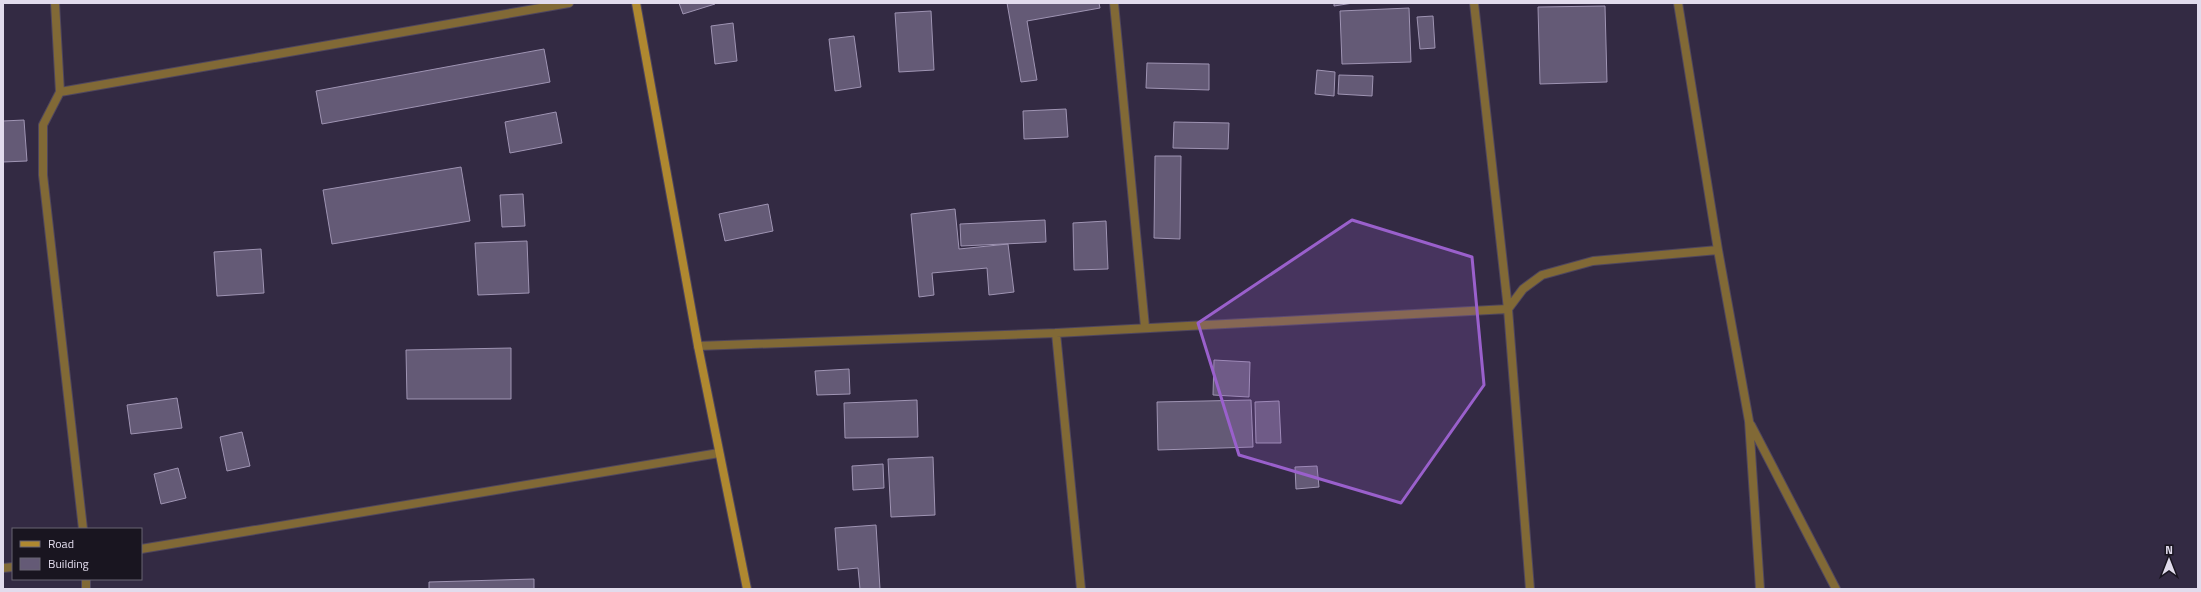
<svg xmlns="http://www.w3.org/2000/svg" width="2201" height="592" font-family="'Titillium Web',sans-serif">
<style>
.building{fill:#645a76;stroke:#9f94b3}
.lines{fill:none;stroke-linecap:round;stroke-linejoin:round}
.minor-casing{stroke:#4f465e;stroke-width:10}
.secondary-casing{stroke:#4f465e;stroke-width:10}
.minor{stroke:#816936;stroke-width:8}
.secondary{stroke:#af8830;stroke-width:8}
.marked{fill:#9a60cc;fill-opacity:0.2;stroke:#9a60cc;stroke-width:3;stroke-linejoin:round}
</style>
<rect width="100%" height="100%" fill="#332a43"/>
<path class="building" d="M679,3H715V4L683,14Z
M1007,3H1099L1100,8L1027,21L1037,80L1021,82Z
M1334,3H1353L1334,6Z
M1605,6L1607,82L1540,84L1538,7Z
M1409,8L1411,62L1342,64L1340,11Z
M931,11L934,70L899,72L895,13Z
M1433,16L1435,48L1420,49L1417,17Z
M733,23L737,61L715,64L711,26Z
M854,36L861,87L835,91L829,39Z
M544,49L550,82L322,124L316,91Z
M1147,63L1209,64V90L1146,88Z
M1317,70L1335,72L1334,96L1315,94Z
M1339,75L1373,76L1372,96L1338,94Z
M1066,109L1068,137L1024,139L1023,111Z
M556,112L562,143L510,153L505,122Z
M24,120L27,161L3,162V121Z
M1174,122L1229,123L1228,149L1173,148Z
M1155,156H1181L1180,239L1154,238Z
M461,167L470,221L332,244L323,190Z
M523,194L525,226L502,227L500,195Z
M768,204L773,231L725,241L719,214Z
M955,209L959,249L1008,244L1014,292L989,295L987,268L932,273L934,295L919,297L911,214Z
M1045,220L1046,242L961,246L960,224Z
M1106,221L1108,269L1074,270L1073,223Z
M527,241L529,293L478,295L475,243Z
M261,249L264,293L217,296L214,252Z
M511,348V399H407L406,350Z
M1214,360L1250,362L1249,397L1213,395Z
M849,369L850,394L817,395L815,371Z
M177,398L182,428L131,434L127,405Z
M917,400L918,437L845,438L844,403Z
M1251,400L1253,447L1158,450L1157,402Z
M1279,401L1281,443H1256L1255,402Z
M242,432L250,466L227,471L220,437Z
M933,457L935,515L891,517L888,459Z
M883,464L884,488L853,490L852,466Z
M1317,466L1319,487L1296,489L1295,467Z
M178,468L186,498L161,504L154,474Z
M876,525L880,589H860L858,568L838,570L835,528Z
M534,579V589H429V582Z"/>
<g class="lines">
<defs>
<path id="minor" d="M55,3L60,92L43,125V175L83,529
M1114,3L1145,327
M1474,3L1508,309L1530,589
M1678,3L1718,250L1749,421L1760,589
M60,92L569,3
M1056,333L1081,589
M698,346L1056,333L1508,309L1523,289L1542,275L1593,261L1718,250
M1751,425L1836,589
M141,549L719,453
M3,568L13,567
M86,589V579"/>
<path id="secondary" d="M636,3L698,346L747,589"/>
</defs>
<use href="#minor" class="minor-casing"/>
<use href="#secondary" class="secondary-casing"/>
<use href="#minor" class="minor"/>
<use href="#secondary" class="secondary"/>
</g>
<path class="marked" d="M1352,220L1472,257L1484,385L1401,503L1239,455L1198,323Z"/>
<rect width="2201" height="592" fill="none" stroke="#e1dbec" stroke-width="8"/>
<rect x="12" y="528" width="130" height="52" fill="#191520" stroke="#696472"/>
<rect x="20" y="541" width="20" height="6" fill="#af8830" stroke="#696472"/>
<text x="48" y="548" font-size="12" fill="#e1dbec">Road</text>
<rect x="20" y="558" width="20" height="12" fill="#645a76" stroke="#696472"/>
<text x="48" y="568" font-size="12" fill="#e1dbec">Building</text>
<g transform="translate(2169 560)" stroke="#191520" stroke-width="3" paint-order="stroke">
<path d="M0-3L7 15L0 10L-7 15Z" fill="#e1dbec"/>
<text y="-6" font-size="11" font-weight="bold" text-anchor="middle" fill="#e1dbec">N</text>
</g>
</svg>
